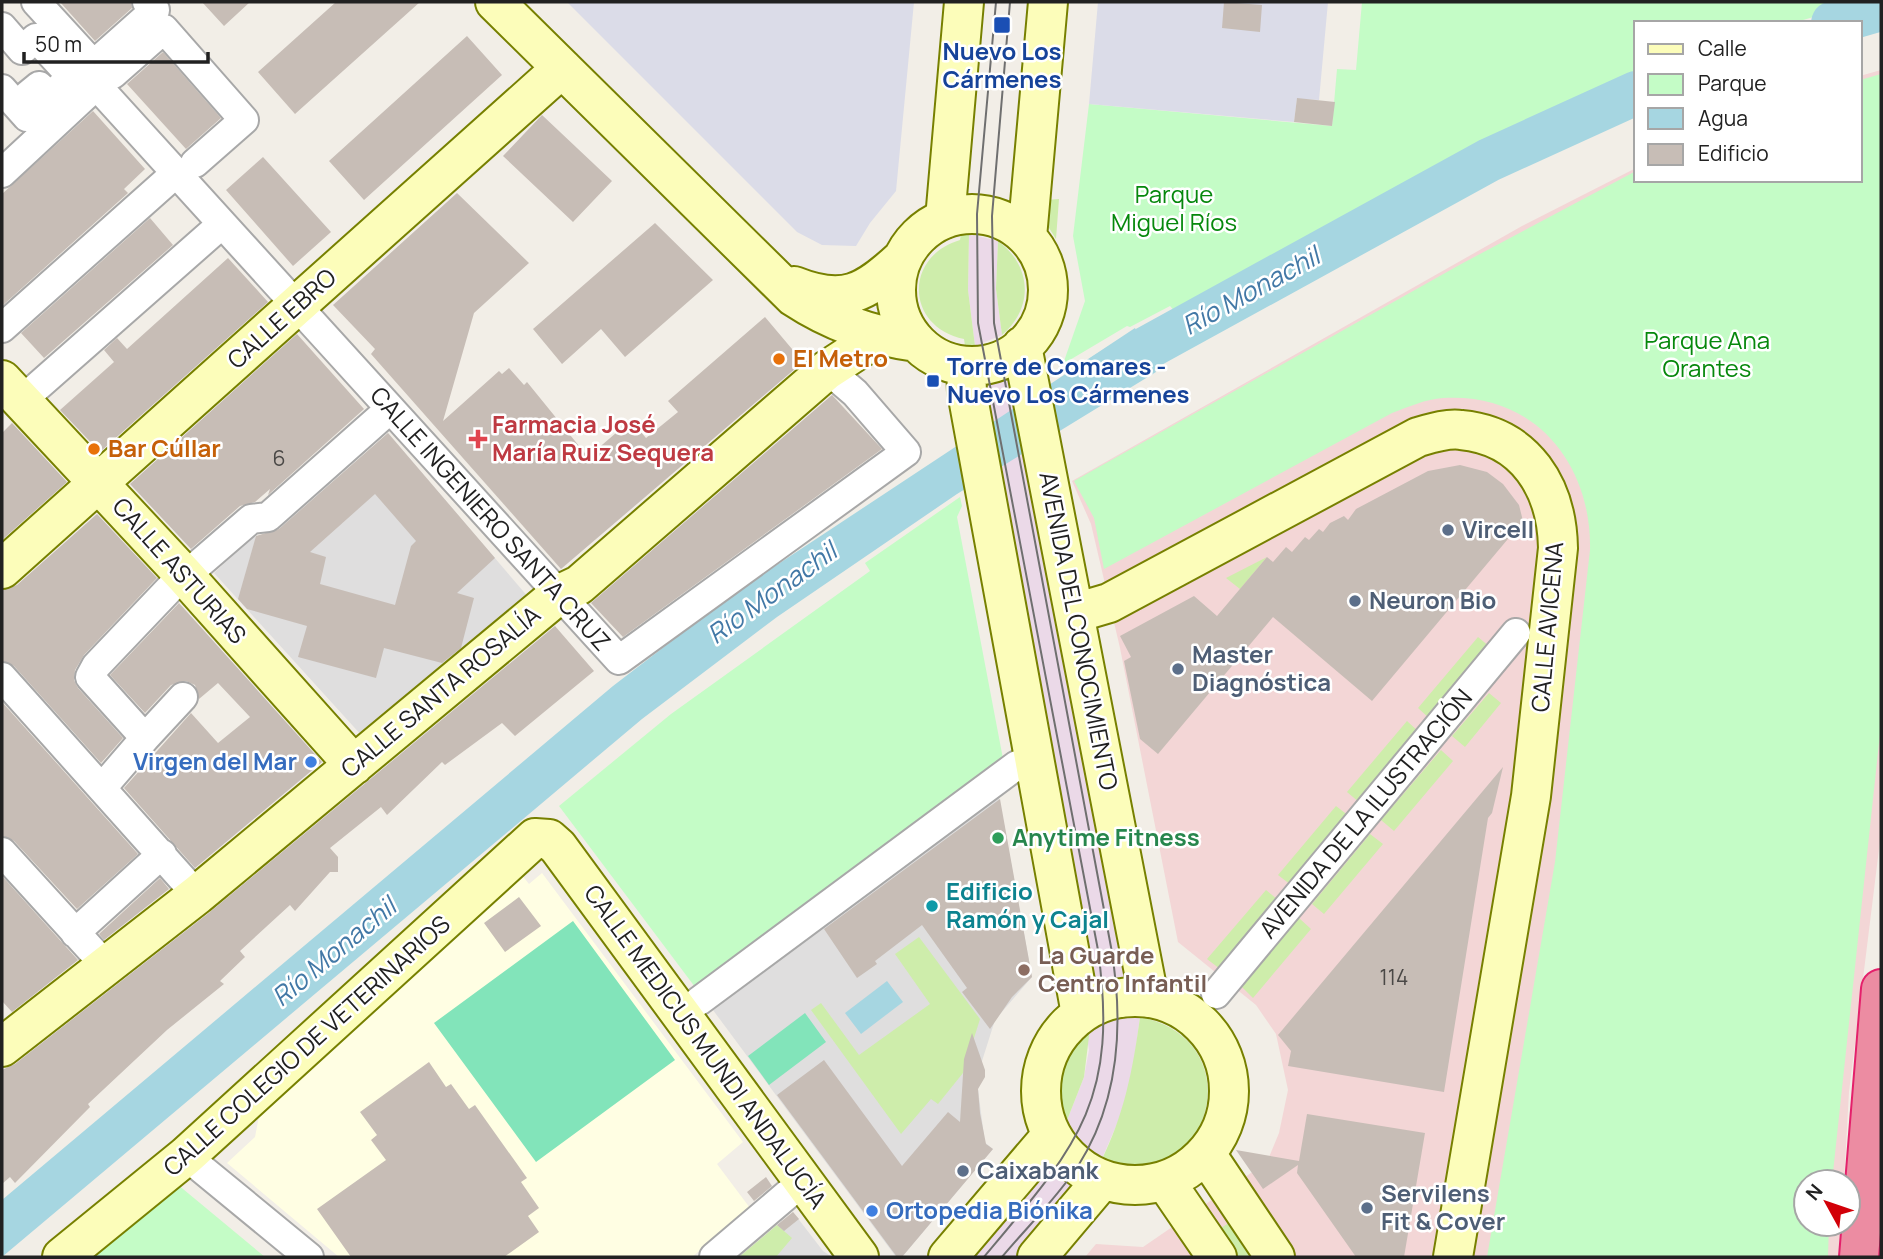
<svg xmlns="http://www.w3.org/2000/svg" width="1883" height="1259" font-family="Manrope,sans-serif">
<style>
.residential{fill:#dfdede}
.commercial{fill:#f3d6d6}
.industrial{fill:#ebd9e8}
.education{fill:#fffee3}
.grass{fill:#ceedab}
.park{fill:#c4fcc6}
.pitch{fill:#82e4ba}
.plaza{fill:#dbdce8}
.water{fill:#a6d6e1}
.lines{fill:none;stroke-linecap:round;stroke-linejoin:round}
.river{stroke:#a6d6e1;stroke-width:44}
.building{fill:#c7bdb6;fill-rule:evenodd}
.street-casing{stroke:#a8a8a8;stroke-width:32}
.secondary-casing{stroke:#778000;stroke-width:42}
.highway-casing{stroke:#e4206b;stroke-width:42}
.street{stroke:#fff;stroke-width:28}
.secondary{stroke:#fcfdba;stroke-width:38}
.highway{stroke:#ec8ca2;stroke-width:38}
.tram{stroke:#6f6f6f;stroke-width:2}
.transit-dot{fill:#1a4fb4;stroke:#fff;stroke-width:2.5}
.food-dot{fill:#e8710a;stroke:#fff;stroke-width:2.5}
.health-dot{fill:#e0444e;stroke:#fff;stroke-width:2.5}
.service-dot{fill:#5c6f8a;stroke:#fff;stroke-width:2.5}
.shop-dot{fill:#3f7fe0;stroke:#fff;stroke-width:2.5}
.leisure-dot{fill:#2e9e5b;stroke:#fff;stroke-width:2.5}
.culture-dot{fill:#0f9aa8;stroke:#fff;stroke-width:2.5}
.education-dot{fill:#8d6e63;stroke:#fff;stroke-width:2.5}
.labels{text-anchor:middle;stroke-width:5;stroke-linejoin:round;paint-order:stroke}
.number-label{font-size:21px;fill:#4a4846}
.transit-label{font-size:24px;font-weight:bold;fill:#164399;stroke:#fff}
.park-label{font-size:24px;fill:#06880c;stroke:#fff}
.street-label{font-size:24px;fill:#212121;stroke:#fff}
.food-label{font-size:24px;font-weight:bold;fill:#c56008;stroke:#fff;text-anchor:start}
.health-label{font-size:24px;font-weight:bold;fill:#be3a42;stroke:#fff;text-anchor:start}
.service-label{font-size:24px;font-weight:bold;fill:#4e5e75;stroke:#fff;text-anchor:start}
.shop-label{font-size:24px;font-weight:bold;fill:#366cbe;stroke:#fff;text-anchor:end}
.leisure-label{font-size:24px;font-weight:bold;fill:#27864d;stroke:#fff;text-anchor:start}
.culture-label{font-size:24px;font-weight:bold;fill:#0d838f;stroke:#fff;text-anchor:start}
.education-label{font-size:24px;font-weight:bold;fill:#785e54;stroke:#fff;text-anchor:start}
.water-label{font-size:26px;font-style:italic;fill:#4278a6;stroke:#fff}
</style>
<rect width="100%" height="100%" fill="#f2eee7"/>
<path class="residential" d="M388,433L529,598L363,737L214,573L253,536L266,540Z
M998,792L1032,977L995,1020L982,1061L978,1089L984,1136L982,1140L993,1149L902,1257H896L710,1006Z
M793,1212L823,1251L832,1257H739Z"/>
<path class="commercial" d="M1881,70V833L1849,1092L1844,1182H1806V1224H1842L1840,1257H1085L1096,1244L1143,1247L1267,1162L1279,1133L1288,1090L1276,1034L1256,1005L1178,942L1120,648L1091,524L1072,481L1522,226L1636,168V180H1860V76Z"/>
<path class="industrial" d="M969,234L998,241L996,289L1002,335L975,346L968,290Z
M1018,374L1136,979L1140,1017L1132,1077L1124,1108L1100,1163L1026,1257H964L1064,1128L1084,1077L1089,1050L978,386Z"/>
<path class="education" d="M542,873L743,1142L717,1164L750,1208L692,1257H339L227,1163L255,1137L260,1111L521,874L529,884Z"/>
<path class="grass" d="M1059,199L1056,239L1044,220L1046,200Z
M969,234L968,290L975,346H965L964,339C906,327 903,257 960,240L961,234Z
M998,241C1032,266 1034,308 1002,335L996,289Z
M1267,557L1240,589L1226,578Z
M1478,637L1490,647L1430,719L1418,708Z
M1489,693L1501,703L1465,747L1452,736Z
M1407,721L1419,732L1360,803L1347,792Z
M1441,750L1453,761L1394,831L1381,820Z
M1336,806L1349,816L1291,885L1278,875Z
M1370,834L1383,844L1324,914L1312,904Z
M1266,890L1278,900L1220,969L1207,959Z
M1299,918L1311,929L1253,998L1242,987Z
M919,937L980,1019L963,1073L938,1104L931,1099L901,1134L811,1010L821,1003L859,1055L930,1004L895,954Z
M1140,1017C1254,1039 1213,1198 1100,1163C1124,1116 1133,1069 1140,1017Z
M1090,1028L1084,1077L1064,1128C1047,1090 1058,1054 1090,1028Z
M1235,1219L1261,1257H1230L1213,1233Z
M777,1225L792,1238L776,1257H739Z"/>
<path class="park" d="M1362,2H1864L1793,23H1636V83L1447,171L1177,314L1170,306L1130,327L1127,326L1063,364L1085,301L1073,236L1089,104L1332,126L1337,69L1356,70Z
M1881,74V724L1832,1182H1806V1224H1829L1828,1257H1487L1555,862L1590,550C1592,464 1534,392 1443,398C1426,399 1408,407 1392,413L1104,569L1094,518L1074,481L1463,263L1636,171V180H1860V80Z
M960,497L962,506L957,517L1004,764L698,991L559,806L671,714L870,571L865,563Z
M177,1184L265,1257H89Z"/>
<path class="pitch" d="M573,921L675,1060L536,1162L434,1023Z
M805,1013L826,1042L769,1085L748,1056Z"/>
<path class="plaza" d="M567,2H914L896,191L870,223L856,246L822,245L797,232Z
M1098,2H1328L1319,100L1297,99L1294,122L1089,104Z"/>
<path class="water" d="M1135,328L1156,372L957,494L777,617L642,719L2,1257V1200L613,686L733,594Z
M887,981L903,1002L861,1034L845,1013Z"/>
<g class="lines">
<path class="river" d="M1833,23L1881,9
M1095,381L1145,349L1489,160L1636,93"/>
</g>
<path class="building" d="M60,2H131L132,8L95,41Z
M202,2H250L224,26Z
M336,2H420L295,114L258,72Z
M1224,2L1262,5L1260,32L1222,28Z
M467,36L502,75L364,200L329,161Z
M163,52L221,118L186,149L127,84Z
M1297,98L1335,102L1332,126L1294,122Z
M93,111L145,169L124,189L128,193L2,306V194Z
M542,115L612,181L573,222L503,156Z
M263,157L331,232L293,266L226,190Z
M457,193L529,263L474,313L443,421L499,371L502,374L509,368L524,385L527,382L588,457L631,420L646,438L678,412L668,401L765,317L803,362L561,569L371,354L375,349L333,305Z
M150,218L173,245L44,358L21,333Z
M655,223L713,280L625,357L601,329L562,364L533,329Z
M228,258L268,302L100,452L60,410L114,362L104,350L117,338L127,349Z
M297,334L364,409L268,495L270,489L255,502L240,506L191,549L130,484Z
M832,395L882,449L623,637L591,603Z
M12,423L67,482L2,540V433Z
M388,433L495,558L457,593L474,598L461,648L442,663L384,648L376,678L298,657L307,626L247,609L238,599L256,536L279,529ZM375,494L416,541L411,546L395,605L320,584L326,557L310,552Z
M1460,465L1487,472L1503,484L1519,505L1523,521L1372,701L1273,617L1158,754L1140,739L1124,661L1131,657L1120,636L1194,596L1217,616L1267,557L1273,562L1286,547L1292,552L1305,537L1309,540L1319,529L1323,532L1330,523L1344,516L1348,520L1356,509L1428,471Z
M97,514L157,578L84,655L75,670L74,680L78,688L123,738L101,763L14,666L2,661V590L17,585Z
M179,603L322,762L195,868L124,788L191,713L218,743L250,717L218,683L199,699L195,685L186,681L171,685L145,713L110,675Z
M555,626L594,671L515,736L502,723L445,765L442,762L387,815L381,807L330,848L338,857V872H330L295,911L290,905L240,951L245,957L220,981L224,984L167,1030L88,1104L90,1107L15,1183L10,1177L2,1184V1070L15,1064L210,912Z
M2,702L138,854L77,909L14,841L2,836Z
M1503,767L1492,813L1488,818L1444,1092L1288,1066L1291,1051L1278,1035Z
M1000,799L1032,977L1012,997L990,1029L962,992L967,988L922,925L875,961L877,964L857,978L824,929Z
M2,876L78,960L12,1012L2,1001Z
M160,878L169,889L104,940L99,934Z
M519,897L541,926L505,952L484,923Z
M972,1033L985,1070V1077L978,1089L980,1113L986,1144L993,1149L902,1257H897L777,1095L824,1060L902,1166L948,1112L960,1122L964,1059Z
M429,1062L446,1087L451,1084L469,1109L475,1105L527,1178L521,1182L539,1208L528,1216L539,1232L504,1257H351L317,1209L386,1160L371,1140L377,1135L360,1112Z
M1307,1114L1425,1133L1404,1257H1356L1297,1173L1298,1165L1263,1189L1236,1150L1299,1161Z
M766,1177L772,1186L754,1201L747,1192Z
M793,1212L799,1219L784,1231L777,1225Z"/>
<g class="lines">
<defs>
<path id="street" d="M2,27L22,50L36,38L72,77L49,97L39,86L28,95L39,106L27,117L2,89
M100,59L155,10L147,2
M113,74L164,29L244,120L195,163
M98,87L619,660L906,452L855,393L834,375
M2,173L101,81L102,74L36,2
M2,328L176,173
M21,401L222,224
M185,576L251,519L268,517L390,409
M2,677L197,895
M145,738L183,697
M107,782L145,738L90,677L96,666L176,582
M2,852L106,966
M75,933L162,854
M1216,994L1516,633
M699,1001L1017,765
M186,1156L309,1257
M714,1257L788,1194"/>
<path id="secondary" d="M495,2L794,297C832,322 871,336 916,342
M896 290a76 76 0 1 1 152 0a76 76 0 1 1-152 0Z
M945,219L964,2
M1027,237L1048,2
M794,286C844,306 865,293 902,259
M1022,346L1149,998
M966,366L967,392L1081,1014
M2,380L185,576L354,765
M2,569L562,68
M1075,613L1109,603L1418,437C1432,433 1448,428 1461,430C1526,436 1557,488 1558,548L1531,796L1453,1257
M1041 1091a94 94 0 1 1 188 0a94 94 0 1 1-188 0Z
M2,1047L197,895L558,595L579,585L827,370L879,336
M1206,1154L1275,1257
M1165,1181L1217,1257
M62,1257L186,1156L535,838L549,839L558,847L859,1257
M948,1257L1051,1136
M1037,1257L1102,1180"/>
<path id="highway" d="M1859,1257L1881,989"/>
</defs>
<use href="#street" class="street-casing"/>
<use href="#secondary" class="secondary-casing"/>
<use href="#highway" class="highway-casing"/>
<use href="#street" class="street"/>
<use href="#secondary" class="secondary"/>
<use href="#highway" class="highway"/>
<path class="tram" d="M984,1257C1077,1146 1119,1102 1098,950L978,323L977,214L996,2
M1002,1257C1027,1227 1056,1199 1078,1166C1120,1100 1124,1023 1111,947L994,323L992,216L1010,2"/>
</g>
<g class="transit-dot">
<rect x="993" y="16" width="18" height="18" rx="3.5"/>
<rect x="926" y="374" width="14" height="14" rx="3.5"/>
</g>
<g class="food-dot">
<circle cx="779" cy="359" r="7"/>
<circle cx="94" cy="449" r="7"/>
</g>
<path class="health-dot" d="M474.5 428.5h7v7h7v7h-7v7h-7v-7h-7v-7h7z"/>
<g class="service-dot">
<circle cx="1448" cy="530" r="7"/>
<circle cx="1355" cy="601" r="7"/>
<circle cx="1178" cy="669" r="7"/>
<circle cx="963" cy="1171" r="7"/>
<circle cx="1367" cy="1208" r="7"/>
</g>
<g class="shop-dot">
<circle cx="311" cy="762" r="7"/>
<circle cx="872" cy="1211" r="7"/>
</g>
<circle class="leisure-dot" cx="998" cy="838" r="7"/>
<circle class="culture-dot" cx="932" cy="906" r="7"/>
<circle class="education-dot" cx="1024" cy="970" r="7"/>
<g class="labels">
<g class="number-label">
<text x="279" y="466">6</text>
<text x="1394" y="985">114</text>
</g>
<g class="transit-label">
<text x="1002" y="60">Nuevo Los<tspan x="1002" dy="28">Cármenes</tspan></text>
<text x="947" y="375" text-anchor="start">Torre de Comares -<tspan x="947" dy="28">Nuevo Los Cármenes</tspan></text>
</g>
<g class="park-label">
<text x="1174" y="203">Parque<tspan x="1174" dy="28">Miguel Ríos</tspan></text>
<text x="1707" y="349">Parque Ana<tspan x="1707" dy="28">Orantes</tspan></text>
</g>
<g class="street-label">
<text transform="translate(282 319) rotate(-42)" y="8">CALLE EBRO</text>
<text transform="translate(490 519) rotate(48)" y="8">CALLE INGENIERO SANTA CRUZ</text>
<text transform="translate(179 571) rotate(48)" y="8">CALLE ASTURIAS</text>
<text transform="translate(1548 627) rotate(-85)" y="8">CALLE AVICENA</text>
<text transform="translate(1078 631) rotate(79)" y="8">AVENIDA DEL CONOCIMIENTO</text>
<text transform="translate(441 692) rotate(-40)" y="8">CALLE SANTA ROSALÍA</text>
<text transform="translate(1366 814) rotate(-50)" y="8">AVENIDA DE LA ILUSTRACIÓN</text>
<text transform="translate(307 1046) rotate(-42)" y="8">CALLE COLEGIO DE VETERINARIOS</text>
<text transform="translate(705 1047) rotate(54)" y="8">CALLE MEDICUS MUNDI ANDALUCÍA</text>
</g>
<g class="food-label">
<text x="793" y="367">El Metro</text>
<text x="108" y="457">Bar Cúllar</text>
</g>
<g class="health-label">
<text x="492" y="433">Farmacia José<tspan x="492" dy="28">María Ruiz Sequera</tspan></text>
</g>
<g class="service-label">
<text x="1462" y="538">Vircell</text>
<text x="1369" y="609">Neuron Bio</text>
<text x="1192" y="663">Master<tspan x="1192" dy="28">Diagnóstica</tspan></text>
<text x="977" y="1179">Caixabank</text>
<text x="1381" y="1202">Servilens<tspan x="1381" dy="28">Fit &amp; Cover</tspan></text>
</g>
<g class="shop-label">
<text x="297" y="770">Virgen del Mar</text>
<text x="886" y="1219" text-anchor="start">Ortopedia Biónika</text>
</g>
<g class="leisure-label">
<text x="1012" y="846">Anytime Fitness</text>
</g>
<g class="culture-label">
<text x="946" y="900">Edificio<tspan x="946" dy="28">Ramón y Cajal</tspan></text>
</g>
<g class="education-label">
<text x="1038" y="964">La Guarde<tspan x="1038" dy="28">Centro Infantil</tspan></text>
</g>
<g class="water-label">
<text transform="translate(1251 291) rotate(-29)" y="9">Río Monachil</text>
<text transform="translate(772 593) rotate(-36)" y="9">Río Monachil</text>
<text transform="translate(334 952) rotate(-40)" y="9">Río Monachil</text>
</g>
</g>
<rect width="1883" height="1259" fill="none" stroke="#212121" stroke-width="7"/>
<rect x="1634" y="21" width="228" height="161" fill="#ffffff" stroke="#a6a6a6" stroke-width="2"/>
<rect x="1648" y="44" width="35" height="10" fill="#fcfdba" stroke="#a6a6a6" stroke-width="2"/>
<text x="1698" y="56" font-size="21" fill="#212121">Calle</text>
<rect x="1648" y="74" width="35" height="21" fill="#c4fcc6" stroke="#a6a6a6" stroke-width="2"/>
<text x="1698" y="91" font-size="21" fill="#212121">Parque</text>
<rect x="1648" y="108" width="35" height="21" fill="#a6d6e1" stroke="#a6a6a6" stroke-width="2"/>
<text x="1698" y="126" font-size="21" fill="#212121">Agua</text>
<rect x="1648" y="144" width="35" height="21" fill="#c7bdb6" stroke="#a6a6a6" stroke-width="2"/>
<text x="1698" y="161" font-size="21" fill="#212121">Edificio</text>
<g transform="translate(1827 1203) rotate(310)"><circle r="33" fill="#ffffff" stroke="#a6a6a6" stroke-width="2"/>
<path d="M0-5L12 26L0 18L-12 26Z" fill="#d20008"/>
<text y="-10" font-size="19" font-weight="bold" text-anchor="middle" fill="#212121">N</text>
</g>
<path d="M24 52v10h184v-10" fill="none" stroke="#212121" stroke-width="3.5"/>
<text x="35" y="52" font-size="21" fill="#212121" stroke="#ffffff" stroke-width="5" paint-order="stroke">50 m</text>
</svg>
